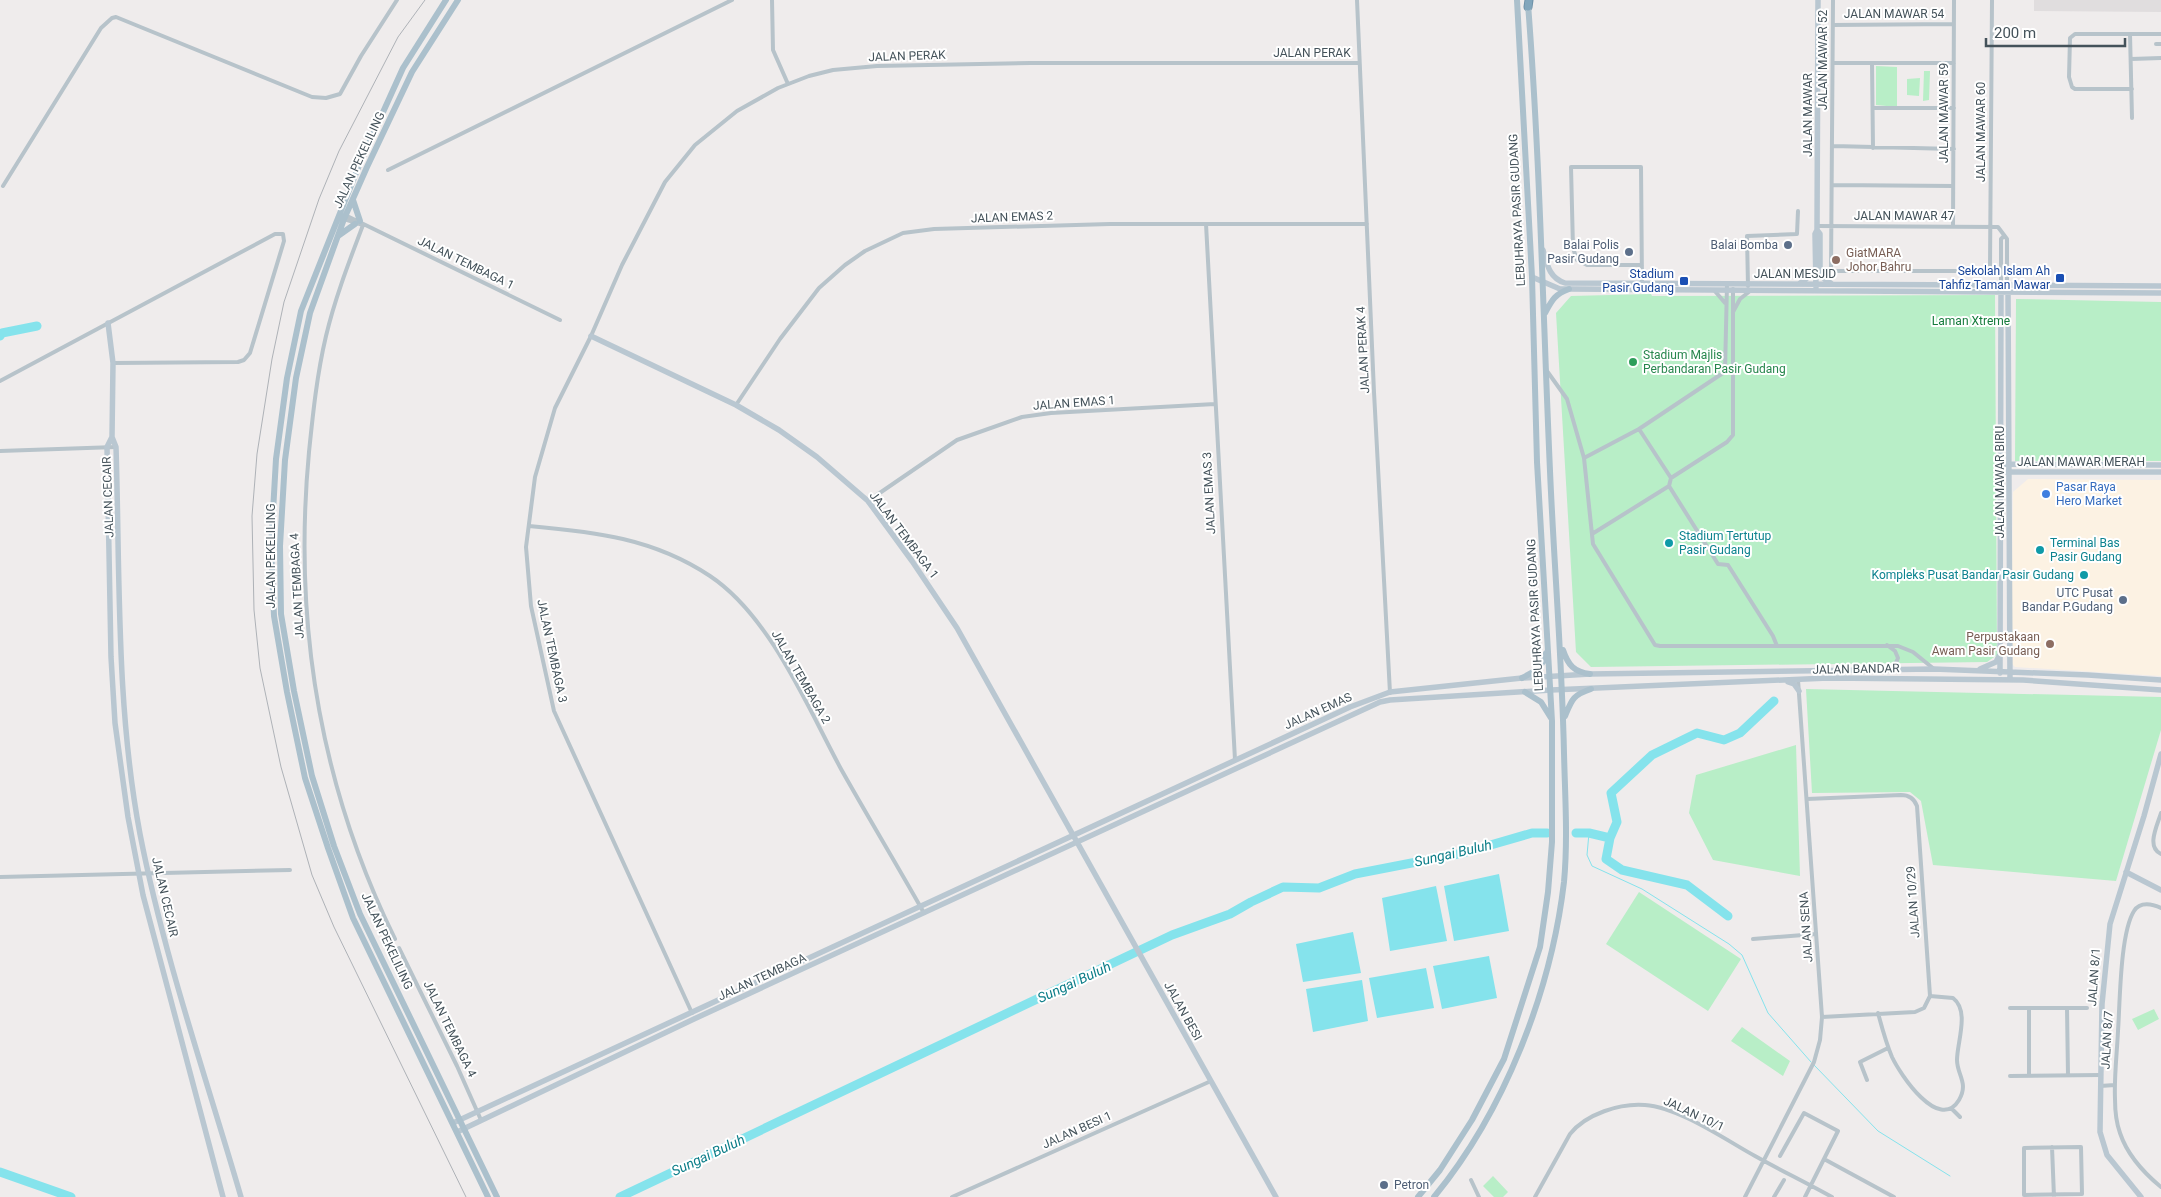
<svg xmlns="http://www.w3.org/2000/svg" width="2161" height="1197" font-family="Roboto,sans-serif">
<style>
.commercial{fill:#fcf2e3}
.education{fill:#e0ddde}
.green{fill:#b8eec7}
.water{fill:#85e3ec}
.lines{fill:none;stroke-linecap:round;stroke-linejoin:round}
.stream{stroke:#85e3ec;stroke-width:1}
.river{stroke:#85e3ec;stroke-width:9}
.highway-casing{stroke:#6e91a8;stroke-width:9}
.street{stroke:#b7c3ca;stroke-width:4}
.secondary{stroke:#b9c7d1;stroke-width:5.5}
.primary{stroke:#abc0cc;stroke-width:6}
.highway{stroke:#82a6bc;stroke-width:7}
.rail{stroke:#aeb2b7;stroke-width:1}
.service-dot{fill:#5c6f8a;stroke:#fff;stroke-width:2}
.education-dot{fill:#8d6e63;stroke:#fff;stroke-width:2}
.transit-dot{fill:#1a4fb4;stroke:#fff;stroke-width:2}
.leisure-dot{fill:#2e9e5b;stroke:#fff;stroke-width:2}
.shop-dot{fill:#3f7fe0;stroke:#fff;stroke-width:2}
.culture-dot{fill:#0f9aa8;stroke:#fff;stroke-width:2}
.labels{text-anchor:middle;stroke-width:4;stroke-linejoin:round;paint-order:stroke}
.street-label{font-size:12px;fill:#44525a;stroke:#fff}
.service-label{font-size:12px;fill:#4e5e75;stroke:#fff;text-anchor:end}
.education-label{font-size:12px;fill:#785e54;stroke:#fff;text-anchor:start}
.transit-label{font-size:12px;fill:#164399;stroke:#fff;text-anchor:end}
.park-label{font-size:12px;fill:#157b3c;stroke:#fff}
.leisure-label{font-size:12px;fill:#27864d;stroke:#fff;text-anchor:start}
.shop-label{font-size:12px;fill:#366cbe;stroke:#fff;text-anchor:start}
.culture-label{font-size:12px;fill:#0d838f;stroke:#fff;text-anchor:start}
.water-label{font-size:14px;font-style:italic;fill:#0b7d88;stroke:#fff}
</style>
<rect width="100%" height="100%" fill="#efecec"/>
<path class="commercial" d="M2028,479L2161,480V676L2015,667L2013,665L2011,662L2013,492Z"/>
<path class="education" d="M2034,0H2161V12L2034,11Z"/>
<path class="green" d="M1876,66L1897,67V107L1876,105Z
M1924,71H1930L1929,100L1923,101Z
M1920,78L1919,96L1907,95V79Z
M1651,294L1652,296L1995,295L1997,655L1987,662L1591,667L1576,652L1556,313L1571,296Z
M2016,299L2161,302V461H2015Z
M1806,689L2161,697V730L2116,881L1933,865L1921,801L1910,792L1812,793Z
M1796,745L1800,876L1713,860L1689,813L1696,775Z
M1639,892L1741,959L1708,1011L1606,944Z
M2154,1009L2159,1019L2138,1030L2132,1019Z
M1742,1027L1790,1061L1783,1076L1731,1041Z
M1493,1176L1508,1192L1503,1197H1494L1483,1186Z"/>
<path class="water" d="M1499,874L1509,931L1454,941L1444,886Z
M1436,886L1447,941L1390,951L1382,898Z
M1353,932L1361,973L1303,982L1296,944Z
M1489,956L1497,998L1442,1009L1433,966Z
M1426,968L1434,1008L1377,1018L1369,978Z
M1362,980L1368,1021L1313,1032L1306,989Z"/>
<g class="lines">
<path class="stream" d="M1589,833L1587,855L1592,866L1642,889L1729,944L1742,955L1768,1013L1811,1062
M1814,1065L1878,1131L1950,1176"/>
<path class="river" d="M0,336L2,333L37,326
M1576,833H1589L1610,838L1617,822L1611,793L1652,755L1697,733L1724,740L1740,733L1774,701
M1610,838L1606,859L1622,870L1687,885L1728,916
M0,1172L71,1197
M620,1197L1172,935L1230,914L1251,902L1283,887L1319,888L1355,874L1463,853L1532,833H1547"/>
<defs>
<path id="highway" d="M1528,7L1529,0"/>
</defs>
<use href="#highway" class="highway-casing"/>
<path class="street" d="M772,0L773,50L788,84
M1357,0L1374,392L1390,693
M1833,25L1954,24
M2130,34L2132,118
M2156,44H2161
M2131,59L2161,58
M1833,63H1954
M1872,63L1873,148
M2132,89H2075L2072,87L2069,77L2070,38L2075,34H2161
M1873,108H1954
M1833,146L1954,149
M388,170L732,0
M1832,185L1953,186
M3,186L101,28L112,18L116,17L312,97L326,98L340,94L361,56L397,0
M345,215L560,320
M344,219L363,225
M1206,224L1235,760
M363,225C349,262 335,298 326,336C317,374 313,413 309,452C293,622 319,784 395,939
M1817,226L1998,227L2007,239V285
M1953,226L1954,0
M1820,271H1986L1990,268L1992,0
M1831,271L1833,0
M1642,284L1641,167H1571L1573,248L1577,260L1587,265H1642
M2001,285V239L2004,236
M1748,286L1747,236L1797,234L1798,211
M1714,290L1725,303
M1733,312L1740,299L1750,291
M1547,371L1567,399L1584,458L1593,544L1655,645L1660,646H1898L1913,652L1934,669
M1725,372L1727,284
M0,381L275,234H283L284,241L250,353L244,360L238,362L113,363
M736,405L780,339L819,288L845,265L865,251L903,233L934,229L1110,224H1367
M1639,429L1671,478L1669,486L1718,564L1728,565L1773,636L1777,646
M0,451L116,447
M1584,458L1639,429L1732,367
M1671,478L1727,442L1733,435V289
M868,501L957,440L1022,417L1051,413L1215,404
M529,526C595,532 653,538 710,576C770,616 807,706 841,769C868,817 897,865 924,913
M1592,534L1669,486
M1887,645L1895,651L1898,658L1895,665L1888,669
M1807,799L1901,795C1909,795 1914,798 1917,806L1930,996L1924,1008L1915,1012L1822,1017
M2161,813C2157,826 2146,847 2161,854
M0,877L290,870
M2161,908C2153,904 2140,901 2134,911C2120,933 2120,1003 2118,1031C2117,1053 2114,1077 2115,1099C2115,1110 2116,1122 2120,1133C2127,1154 2144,1173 2161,1187
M1753,939L1816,934
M399,948L457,1066L481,1120
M2010,1008H2087
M2029,1008V1075
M2067,1008L2068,1075
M692,1013L554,711L531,606L526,547L535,477L555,408L591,336L622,265L665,182L695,145L737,111L778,88L809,76L833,70L877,66L1030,63H1359
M1878,1013C1882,1028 1886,1043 1892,1057C1900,1074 1939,1133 1959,1100C1969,1083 1957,1075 1957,1060C1957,1042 1970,1011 1953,998L1930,996
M2010,1076L2100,1075
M1867,1080L1860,1062L1888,1048
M2100,1086L2115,1085
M1951,1108L1960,1117
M2052,1147L2054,1197
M2081,1147L2082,1194L2024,1195V1148Z
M1780,1156L1804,1113L1838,1131L1805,1197
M1824,1159L1894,1197
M1471,1180L1479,1197
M952,1197L1211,1081
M1535,1197L1570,1134C1586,1114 1620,1103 1645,1105C1678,1107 1726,1140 1755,1156C1780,1170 1807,1183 1832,1197
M1745,1197L1814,1062L1820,1040L1822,1017L1798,680
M1774,1197L1784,1180"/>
<path class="secondary" d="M1818,0L1817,230L1820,234V271L1822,277L1832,284
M1543,250C1547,264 1549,278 1565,283L2161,286
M1532,277L1560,289H1569L2161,293
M1799,284L1815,272
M1816,287L1815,234L1817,230
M2008,290L2010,679
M108,323L113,363L112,437L116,447C120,576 116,707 140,834C164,957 206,1077 241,1197
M591,336L736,405L779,430L817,457L868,501L912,561L957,628L1276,1197
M112,437L107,447L111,657L115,723L128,817L143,895L223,1197
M2002,464L2161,465
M2006,472H2161
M1980,669L1996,662L1999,656
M2000,673L2001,290
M1788,682L1794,684L1799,691
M2126,872L2161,890
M453,1123L1350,707L1390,692L1522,678L1590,674L1934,669L2088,675L2161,680
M457,1132L694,1019L1380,702L1390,700L1551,690L1828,678L2023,680L2161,690
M2141,1197L2107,1155L2100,1132L2102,1004L2110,924L2144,816L2161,754"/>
<path class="primary" d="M446,0L403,68L360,163L301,311L287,378L276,459L271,547L274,616L287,692L305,778L328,848L353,918L488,1197
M458,0L412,72L367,167L344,219L310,313L296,378L285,460L280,546L281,614L294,691L312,776L334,846L360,914L497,1197
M353,200L360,221
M338,236L355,224
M1545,313C1552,300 1555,294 1569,289
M1563,650C1568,665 1574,672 1590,674
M1522,678C1534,672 1544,666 1546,653
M1525,692L1541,702L1551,718
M1565,716C1572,699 1573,695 1591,689
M1418,1197L1440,1170L1472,1120L1504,1059L1540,947L1548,892L1552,842V721L1537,462L1532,277L1517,0
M1434,1197C1504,1112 1551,992 1564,882C1568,839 1565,796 1564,753C1562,659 1554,565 1550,471C1543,315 1540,159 1528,4"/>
<use href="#highway" class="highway"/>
<path class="rail" d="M425,0L398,37L339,151L319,199L284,302L272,359L257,454L252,516L254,610L260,668L281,767L312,875L334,927L466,1197"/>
</g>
<g class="service-dot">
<circle cx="1788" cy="245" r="5"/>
<circle cx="1629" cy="252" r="5"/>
<circle cx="2123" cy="600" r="5"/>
<circle cx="1384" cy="1185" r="5"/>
</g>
<g class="education-dot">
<circle cx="1836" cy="260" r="5"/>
<circle cx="2050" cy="644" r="5"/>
</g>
<g class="transit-dot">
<rect x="2055" y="273" width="10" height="10" rx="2.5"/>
<rect x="1679" y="276" width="10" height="10" rx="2.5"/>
</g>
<circle class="leisure-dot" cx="1633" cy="362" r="5"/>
<circle class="shop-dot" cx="2046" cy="494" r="5"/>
<g class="culture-dot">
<circle cx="1669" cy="543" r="5"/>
<circle cx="2040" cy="550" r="5"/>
<circle cx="2084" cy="575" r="5"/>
</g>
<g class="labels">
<g class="street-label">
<text x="1894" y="18">JALAN MAWAR 54</text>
<text x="1312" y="57">JALAN PERAK</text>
<text transform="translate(907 56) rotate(-2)" y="4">JALAN PERAK</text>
<text transform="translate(1823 60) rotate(-90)" y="4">JALAN MAWAR 52</text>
<text transform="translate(1944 113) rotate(-90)" y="4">JALAN MAWAR 59</text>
<text transform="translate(1808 115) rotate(-90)" y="4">JALAN MAWAR</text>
<text transform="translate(1981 132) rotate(-90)" y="4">JALAN MAWAR 60</text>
<text transform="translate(359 160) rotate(-65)" y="4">JALAN PEKELILING</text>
<text transform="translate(1517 210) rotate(-93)" y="4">LEBUHRAYA PASIR GUDANG</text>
<text x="1904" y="220">JALAN MAWAR 47</text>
<text transform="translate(1012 217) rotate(-2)" y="4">JALAN EMAS 2</text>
<text transform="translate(466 263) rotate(26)" y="4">JALAN TEMBAGA 1</text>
<text x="1795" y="278">JALAN MESJID</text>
<text transform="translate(1363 350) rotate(-93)" y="4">JALAN PERAK 4</text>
<text transform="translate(1074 403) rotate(-4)" y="4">JALAN EMAS 1</text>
<text x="2081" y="466">JALAN MAWAR MERAH</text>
<text transform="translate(2000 482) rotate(-90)" y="4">JALAN MAWAR BIRU</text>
<text transform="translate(1209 493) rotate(-93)" y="4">JALAN EMAS 3</text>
<text transform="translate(108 497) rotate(-92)" y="4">JALAN CECAIR</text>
<text transform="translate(904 535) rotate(53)" y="4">JALAN TEMBAGA 1</text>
<text transform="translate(271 556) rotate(-90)" y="4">JALAN PEKELILING</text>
<text transform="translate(297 586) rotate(-93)" y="4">JALAN TEMBAGA 4</text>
<text transform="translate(1535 615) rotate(-93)" y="4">LEBUHRAYA PASIR GUDANG</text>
<text transform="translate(552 651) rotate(78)" y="4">JALAN TEMBAGA 3</text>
<text transform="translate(1856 669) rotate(-1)" y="4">JALAN BANDAR</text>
<text transform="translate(801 677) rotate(60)" y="4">JALAN TEMBAGA 2</text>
<text transform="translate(1318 711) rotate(-24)" y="4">JALAN EMAS</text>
<text transform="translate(165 897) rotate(77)" y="4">JALAN CECAIR</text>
<text transform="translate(1913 902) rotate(-94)" y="4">JALAN 10/29</text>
<text transform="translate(1806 927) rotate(-94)" y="4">JALAN SENA</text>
<text transform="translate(387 941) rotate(65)" y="4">JALAN PEKELILING</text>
<text transform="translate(762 977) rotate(-25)" y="4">JALAN TEMBAGA</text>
<text transform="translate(2094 977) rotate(-86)" y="4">JALAN 8/1</text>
<text transform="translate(1183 1011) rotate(61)" y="4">JALAN BESI</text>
<text transform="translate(450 1029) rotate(64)" y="4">JALAN TEMBAGA 4</text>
<text transform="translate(2107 1040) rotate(-87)" y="4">JALAN 8/7</text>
<text transform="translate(1694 1114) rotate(25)" y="4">JALAN 10/1</text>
<text transform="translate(1077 1130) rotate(-24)" y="4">JALAN BESI 1</text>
</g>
<g class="service-label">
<text x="1619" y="249">Balai Polis<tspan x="1619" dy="14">Pasir Gudang</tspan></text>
<text x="1778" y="249">Balai Bomba</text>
<text x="2113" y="597">UTC Pusat<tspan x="2113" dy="14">Bandar P.Gudang</tspan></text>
<text x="1394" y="1189" text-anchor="start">Petron</text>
</g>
<g class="education-label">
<text x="1846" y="257">GiatMARA<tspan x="1846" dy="14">Johor Bahru</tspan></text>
<text x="2040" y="641" text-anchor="end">Perpustakaan<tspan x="2040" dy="14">Awam Pasir Gudang</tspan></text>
</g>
<g class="transit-label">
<text x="2050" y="275">Sekolah Islam Ah<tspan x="2050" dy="14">Tahfiz Taman Mawar</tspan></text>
<text x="1674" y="278">Stadium<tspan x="1674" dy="14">Pasir Gudang</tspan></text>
</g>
<g class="park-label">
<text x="1971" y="325">Laman Xtreme</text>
</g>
<g class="leisure-label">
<text x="1643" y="359">Stadium Majlis<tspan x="1643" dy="14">Perbandaran Pasir Gudang</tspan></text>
</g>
<g class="shop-label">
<text x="2056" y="491">Pasar Raya<tspan x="2056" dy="14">Hero Market</tspan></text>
</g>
<g class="culture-label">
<text x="1679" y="540">Stadium Tertutup<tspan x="1679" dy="14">Pasir Gudang</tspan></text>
<text x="2050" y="547">Terminal Bas<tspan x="2050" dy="14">Pasir Gudang</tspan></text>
<text x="2074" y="579" text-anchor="end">Kompleks Pusat Bandar Pasir Gudang</text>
</g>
<g class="water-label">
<text transform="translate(1453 853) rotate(-13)" y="5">Sungai Buluh</text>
<text transform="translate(1074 982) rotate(-25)" y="5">Sungai Buluh</text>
<text transform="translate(708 1155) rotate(-25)" y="5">Sungai Buluh</text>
</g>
</g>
<path d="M1986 38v8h139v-8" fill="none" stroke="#44525a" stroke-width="2.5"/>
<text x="1994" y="38" font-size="15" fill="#44525a" stroke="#ffffff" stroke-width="4" paint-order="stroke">200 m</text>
</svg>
